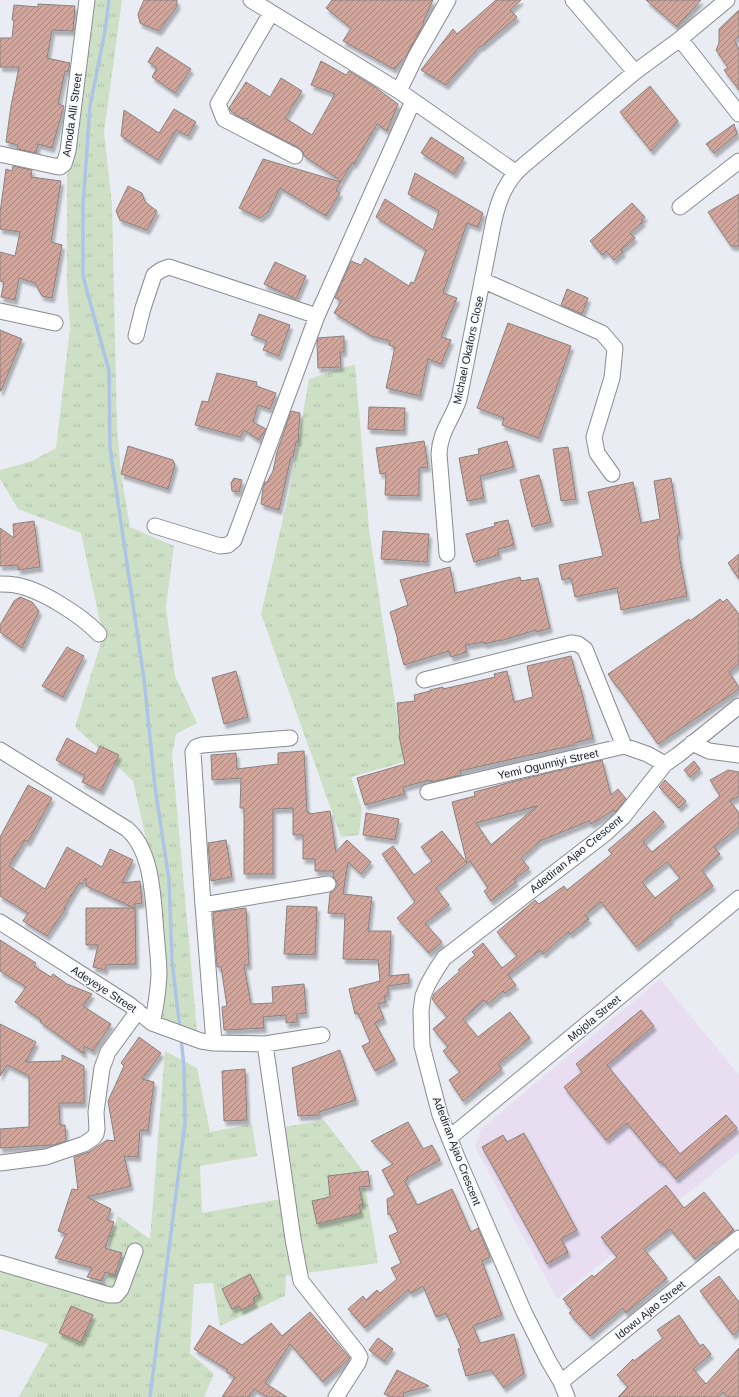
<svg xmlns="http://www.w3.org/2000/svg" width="739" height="1397" font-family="Helvetica,sans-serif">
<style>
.education{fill:#e9ddf1}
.grass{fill:url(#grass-tufts)}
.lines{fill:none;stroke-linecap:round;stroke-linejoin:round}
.stream{stroke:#aec4e6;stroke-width:3.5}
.building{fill:url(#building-hatch);stroke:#8a8280;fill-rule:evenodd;filter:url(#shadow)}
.minor-casing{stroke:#898b92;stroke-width:17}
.minor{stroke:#fff;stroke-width:15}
.labels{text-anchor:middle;stroke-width:3;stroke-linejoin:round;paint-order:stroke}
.street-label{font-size:11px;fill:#222225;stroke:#f8f9ff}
</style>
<defs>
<pattern id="grass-tufts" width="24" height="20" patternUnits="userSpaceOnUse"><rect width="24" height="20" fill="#cde0c5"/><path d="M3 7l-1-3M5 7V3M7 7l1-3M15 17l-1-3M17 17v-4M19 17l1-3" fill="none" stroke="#b0c0a9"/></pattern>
<pattern id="building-hatch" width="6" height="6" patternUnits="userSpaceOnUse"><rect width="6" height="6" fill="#d0a59b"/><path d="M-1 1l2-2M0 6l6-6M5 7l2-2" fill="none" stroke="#a8867e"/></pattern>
<filter id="shadow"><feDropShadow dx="2.5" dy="4.5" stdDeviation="1" flood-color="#0004"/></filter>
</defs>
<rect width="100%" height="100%" fill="#eaecf3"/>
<path class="education" d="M660,979L739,1075V1152L557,1299L475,1147L481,1129Z"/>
<path class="grass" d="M91,0H122L104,133L112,204L117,427L121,474L130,527L174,546L166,607L175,676L197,723L176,734L172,754L197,1030L184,1031L159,1017L154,875L133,781L75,727L103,636L81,533L18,509L0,479V470L32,461L56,448L70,328L67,284V176Z
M355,364L369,529L404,762L351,777L362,809L359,835L341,837L261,614L290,488L309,379Z
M165,1051L197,1068L210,1132L252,1124L257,1156L200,1166L202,1213L287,1198L285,1127L324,1120L363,1171L378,1263L286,1276L285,1296L220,1326L213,1283L194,1284L190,1353L214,1374L204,1397H19L48,1344L0,1329V1268L64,1276L107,1284L110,1236L118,1216L150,1239Z"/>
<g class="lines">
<path class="stream" d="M109,0L105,31L90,106L83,206V276L109,371L110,448L144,679L155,787L169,880L172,961L180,1029
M150,1397L185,1123L184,1067L181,1037"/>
</g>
<path class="building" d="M144,0H177V6L159,31L140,23L138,14Z
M332,0H433L423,22L424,23L406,56L394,69L343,41L351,28L326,8Z
M496,0H521L510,10L517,17L481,47L480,46L446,85L421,70L453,29L457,34Z
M646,0H701L677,27Z
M38,4L75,6L73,31L52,30L47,58L70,63L68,72L65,71L58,104L64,106L52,148L38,144L36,153L17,149L18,145L6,142L11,106L19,67H0V38H12L14,20H12L14,5L38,7Z
M739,10V36L734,40L739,49V90L724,70L728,68L716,50L719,43V29Z
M157,47L191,69L175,93L152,77L157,68L148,62Z
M321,61L346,75L349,71L375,87L398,104L387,131L377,124L354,164L352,163L341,181L304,156L303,152L299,148L262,129L245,118L244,119L238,116L231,111L229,108L246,82L270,97L281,78L302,91L285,118L312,135L335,94L311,85Z
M650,86L678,121L651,151L620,112Z
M174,109L196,122L188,136L176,130L158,160L121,136L124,110L159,133Z
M734,124L737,134L714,153L706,144Z
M431,137L464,158L454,174L421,153Z
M263,159L341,182L336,190L340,193L326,216L280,188L268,212L260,218L239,208Z
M13,166L32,170L31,177L61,181L51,242L62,245L52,298L42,296L35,283L19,278L15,300L1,297L4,282L0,281V252L15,256L20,232L0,229V213L6,169L12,171Z
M415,173L483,213L478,227L467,223L443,293L457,298L441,337L451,340L441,364L428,359L420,396L386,388L395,347L389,345L390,341L371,336L334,313L341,301L335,298L351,261L361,265L365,258L409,286L411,282L414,283L426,250L376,217L385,199L433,230L439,211L408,194Z
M128,186L142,193L145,202L157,211L147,230L120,220L116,211Z
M739,194V246H731L708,212Z
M632,203L645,217L641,220L643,222L630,233L635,238L621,250L623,252L614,260L606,251L602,255L590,241Z
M275,262L306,276L296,299L264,284Z
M567,289L588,298L582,314L561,305Z
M259,314L290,325L279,356L263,350L267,341L251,335Z
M508,323L571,346L539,438L502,425L504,418L477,408Z
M0,330L22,339L1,391H0Z
M344,336V352H340L341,367L318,368L317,343L318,338Z
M217,373L257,382L256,386L276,393L270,409L258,405L253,422L266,429L259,440L244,430L240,437L195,425L202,401L208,402Z
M369,407L405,408L404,431L368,429Z
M291,411L300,413L298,442H296L293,457H291L279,510L261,504L263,488L265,482H267L273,471L277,452Z
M424,441L428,467L419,468V496L385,495L386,473L380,474L376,448Z
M507,441L514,467L480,476L484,498L467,501L459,458L479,454L478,449Z
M128,446L173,460L175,465L168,489L121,474Z
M568,447L576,499L561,501L553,449Z
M539,475L551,522L532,527L520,480Z
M234,478L242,480L239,492L232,491L231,483Z
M671,478L680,535H677L680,560L687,596L621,610L617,588L575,597L571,578L562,580L559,565L603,556L588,492L633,482L641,523L660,519L654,481Z
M508,520L514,545L498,549L499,555L474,562L466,534L495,526L494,523Z
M34,521L40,567L18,570V565L0,566V528L14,538L13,524Z
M383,531L429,534L427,562L381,559Z
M739,554V579L728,563Z
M450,567L455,593L520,577L521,581L538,578L550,628L537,632L536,630L500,641V640L484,644V642L465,645L467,652L451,657L449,651L404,665L397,640H398L390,612L408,605L400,580Z
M20,597L32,602L39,611L22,648L0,632V625L14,601Z
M720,599L723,602L727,599L739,614V664L729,672L739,687V689L658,744L618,687H617L608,674L689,619L690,621Z
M67,647L84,656L63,697L42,686Z
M571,656L579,686L580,685L593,738L574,743V745L460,771L461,775L431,782L430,780L403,787L405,794L365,805L357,778L405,764L399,736H400L397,703L415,701L414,695L430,691V690L443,687V689L478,681L495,677L494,674L507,671L514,702L533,697L527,666Z
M236,671L248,717L224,724L212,678Z
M67,738L96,754L100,746L119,755L101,791L82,782L85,776L56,760Z
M304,751L307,812H309V814L330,811L336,852L347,840L371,862L361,874L348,862L343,894L372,897L368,931H391L389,976L409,974V983L388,986V996H384L386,1002L378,1004L384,1019L375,1023L395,1060L375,1071L362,1046L370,1042L358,1013L355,1014L349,989L380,981L378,960L343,959L345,914L328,913L330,893L334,891L337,887V882L333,877L334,871H315V859H303V835H293V808L273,809V874H244V808H240L241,778L212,780L211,755L236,753L237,769L278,764V753Z
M602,760L611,795L618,789L626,799L616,811L615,812L614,810L591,824L589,821L540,841L521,858L529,868L514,879L516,882L491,901L484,891L488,888L470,861L436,888L449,905L425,923L442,942L429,953L397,918L415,902L382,854L393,846L414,875L432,861L421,847L442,831L467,863L452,802L475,796L474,792L519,780ZM537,806L491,845L476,823Z
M694,761L700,769L690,777L684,770Z
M728,770L739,772V796L730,801L739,813V827L714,847L720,854L702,870L713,886L670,918L671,920L636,947L601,902L585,915L589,919L570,934L568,932L543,954L540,950L508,975L516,985L505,993L503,991L488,1004L484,1000L463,1019L478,1037L510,1012L530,1038L498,1064L502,1069L463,1101L449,1080L460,1072L443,1051L448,1047L433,1029L447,1017L432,999L434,994L460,971L458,970L475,955L472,952L483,943L502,968L517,956L497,932L535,900L539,904L564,886L567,890L612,854L608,850L654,811L664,822L643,842L652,852L720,796L710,780ZM667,862L680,878L655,898L642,882Z
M665,780L686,801L679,808L659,787Z
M28,785L52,798L28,842L25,840L9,866L45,889L67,847L102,867L110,849L133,860L122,883L140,881L142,903L135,904L136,964L106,965L105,970L93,967L98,945H86V908H134L86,886V878L82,884L79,883L64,908H66L47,936L23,921L28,913L0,896V837Z
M366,813L399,819L395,840L363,835Z
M226,840L232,877L211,881L208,843Z
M287,906L317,907L315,955L284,954Z
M246,908L249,965H244L251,1004L273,1003L272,987L304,984L306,1013L297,1014V1022L286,1023V1015L263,1017L264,1028L224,1030L222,1007L227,1006L221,967H217L213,912Z
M0,940L36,963L34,966L51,977L53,974L67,984L92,994L83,1006L111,1024L93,1051L84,1046V1054L40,1022L41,1020L15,1002L26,987L0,971Z
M641,1010L654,1026L607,1065L680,1154L726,1115L737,1128L676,1179L661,1161L660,1163L627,1123L606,1140L564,1087L582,1072L576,1064Z
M0,1024L36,1042L26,1062L62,1061V1055L84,1066V1103H59L60,1125H65L66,1141L54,1145L0,1148V1129L29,1127V1076L7,1065L0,1076Z
M139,1037L161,1053L142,1079L154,1082L148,1131L140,1130L138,1157L124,1156L131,1186L87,1197L111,1209L107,1220L114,1222L105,1248L122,1253L115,1275L105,1272L102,1281L87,1277L92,1268L55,1258L66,1234L58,1231L72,1189L78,1190L74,1157L89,1152L107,1140L115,1141L108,1101L124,1066L121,1063Z
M340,1050L356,1100L319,1112V1115L298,1116L292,1068Z
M245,1069L247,1120L224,1121L222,1071Z
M408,1122L423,1149L432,1145L440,1160L407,1178L408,1179L405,1181L417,1205L452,1189L471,1232L478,1228L490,1257L482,1261L502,1315L473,1326L480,1343L514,1334L524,1373L504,1388L491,1370L466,1376L458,1349L461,1348L446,1313L436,1317L423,1286L411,1293L408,1290L365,1328L348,1309L363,1296L366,1300L377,1290L380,1293L397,1279L391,1268L401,1263L389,1236L398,1232L390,1214L388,1215L387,1199L395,1195L382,1170L393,1164L371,1141Z
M524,1133L577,1230L561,1239L568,1252L547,1264L482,1147L503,1135L507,1142Z
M368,1171L370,1186L359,1187L363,1204L359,1205L361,1213L317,1224L312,1201L330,1197L328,1176Z
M666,1185L684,1208L704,1192L734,1230L716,1244L715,1242L695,1259L670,1229L644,1249L667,1278L626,1313L623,1308L590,1336L569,1313L572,1310L563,1299L592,1275L594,1277L617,1257L601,1237Z
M250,1274L260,1294L253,1298L255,1303L241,1310L239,1306L232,1309L222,1289Z
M719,1276L739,1302V1330L733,1335L700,1291Z
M71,1306L93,1315L81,1342L59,1333Z
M310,1312L350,1358L323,1382L290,1344L265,1383L287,1397H267L254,1389L249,1397H222L235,1377L226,1372L228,1370L194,1349L209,1325L242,1345L271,1323L282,1336Z
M679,1315L700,1346L703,1344L711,1354L693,1369L706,1384L739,1348V1397H728L723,1392L718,1397H618L628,1387L617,1375L633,1359L634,1361L663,1338L657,1330Z
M378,1338L393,1349L384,1361L369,1350Z
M397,1370L429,1386L403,1393L404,1397H391L384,1394Z"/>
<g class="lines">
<defs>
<path id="minor" d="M251,0L399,91L515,172
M573,0L635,72
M271,13L218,104L224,119L295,156
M680,39L739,114
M399,91L416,56L448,0
M0,154L54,166L60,167L64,164L68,151L87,0
M680,207L739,161
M482,280L602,333L615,348L612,378L594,437L597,453L612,474
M0,311L55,323
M136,336L143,308L154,275L161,270L169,267L317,316
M155,526L220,546L228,545L234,540L317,316L413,101
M447,554L439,454C440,431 452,420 459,399L494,220C499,199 506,180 524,165L635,72L680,39L727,0
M0,584C5,584 10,584 15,585C41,589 82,616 99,634
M424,680L571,643L578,644L585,649L624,746
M692,743L709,751L739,755
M0,750L127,829C153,851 153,900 156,932C157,946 159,961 159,975C158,991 156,1007 152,1023
M428,792L624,746L647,754L665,764
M203,905L328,884
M0,922L130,1005L152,1023L201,1041L214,1043L265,1044L322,1035
M214,1043L203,905L193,752L196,747L202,745L290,738
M265,1044L293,1239L301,1281L357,1352L360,1357L358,1363L336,1397
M449,1138L739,898
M0,1163L46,1157L84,1144L93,1138L96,1134L97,1129L96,1112L102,1068L108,1052L138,1011
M0,1263L109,1295H116L121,1289L135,1251
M561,1382L739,1238
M567,1397L561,1382L548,1360L524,1312L457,1157L440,1115L422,1046L421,1011L423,996L428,984L436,970L444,958L606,833L623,817L665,764L678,755L739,706"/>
</defs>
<use href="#minor" class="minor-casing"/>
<use href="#minor" class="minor"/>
</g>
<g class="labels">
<g class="street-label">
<text transform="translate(72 115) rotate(-82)" y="4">Amoda Alli Street</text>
<text transform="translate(468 350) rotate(-78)" y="4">Michael Okafors Close</text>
<text transform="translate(548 764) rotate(-13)" y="4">Yemi Ogunniyi Street</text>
<text transform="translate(576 854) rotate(-39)" y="4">Adediran Ajao Crescent</text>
<text transform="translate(104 989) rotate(33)" y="4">Adeyeye Street</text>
<text transform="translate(594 1018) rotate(-40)" y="4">Mojola Street</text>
<text transform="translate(457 1151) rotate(69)" y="4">Adediran Ajao Crescent</text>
<text transform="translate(650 1310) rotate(-39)" y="4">Idowu Ajao Street</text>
</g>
</g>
</svg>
